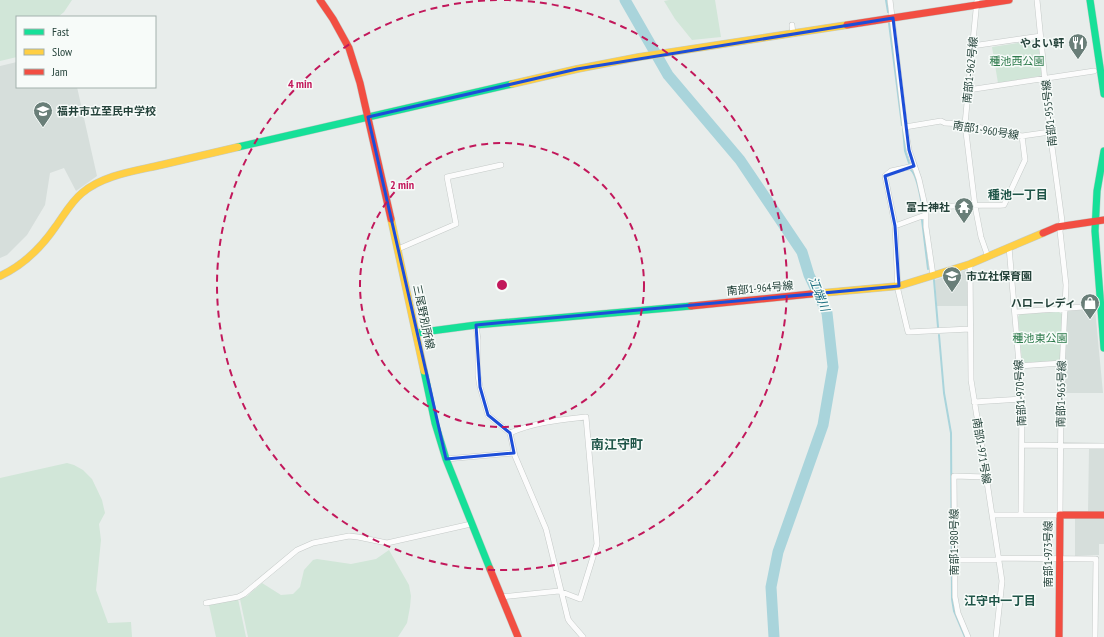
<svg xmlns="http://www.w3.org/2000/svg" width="1104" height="637" font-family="'PT Sans Narrow','Noto Sans JP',sans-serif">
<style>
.built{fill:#d6dedb}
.green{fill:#d1e6d8}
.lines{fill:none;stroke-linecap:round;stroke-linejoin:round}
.stream{stroke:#a9d4db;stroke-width:2}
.river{stroke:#a9d4db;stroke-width:11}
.street-casing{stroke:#c5cac8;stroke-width:6}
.fast-casing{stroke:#c3cbc8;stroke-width:8}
.slow-casing{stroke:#c3cbc8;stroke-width:8}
.jam-casing{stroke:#c3cbc8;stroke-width:8}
.street{stroke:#fcfcfc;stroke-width:5}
.fast{stroke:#16e098;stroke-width:7}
.slow{stroke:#ffcf43;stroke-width:7}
.jam{stroke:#f24e42;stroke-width:7}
.marked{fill:none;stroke:#1d4ed8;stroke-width:3;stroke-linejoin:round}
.ring{fill:none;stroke:#c2185b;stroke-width:2;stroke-dasharray:7 5}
.labels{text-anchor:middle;stroke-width:3;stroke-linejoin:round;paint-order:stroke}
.poi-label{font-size:11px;font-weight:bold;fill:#24423a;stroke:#f7fbf9;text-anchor:end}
.park-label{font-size:11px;fill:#2d7a4b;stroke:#f7fbf9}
.street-label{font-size:11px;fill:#24423a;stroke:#f7fbf9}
.neighbourhood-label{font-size:12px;font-weight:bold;fill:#1f5548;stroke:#f7fbf9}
.water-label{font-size:12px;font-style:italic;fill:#1c6f80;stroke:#f7fbf9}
.quarter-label{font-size:13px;font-weight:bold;fill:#1f5548;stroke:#f7fbf9}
.centre{fill:#c2185b;stroke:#f7fbf9;stroke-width:2}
.ring-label{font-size:12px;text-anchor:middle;font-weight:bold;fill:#c2185b;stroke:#f7fbf9;stroke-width:3;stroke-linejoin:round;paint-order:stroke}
</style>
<rect width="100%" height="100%" fill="#e8edeb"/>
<path class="built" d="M17,62V87H77L97,176L76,191L64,168L50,173L45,205L27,235L7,255L0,258V66Z
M966,270L968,272V306H937L935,280Z
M1095,309L1103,393H1063L1067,311Z
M1089,449H1104V512H1088Z
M1075,519H1104V544H1099V555L1075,556Z"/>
<path class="green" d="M0,0H72L64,12L58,17H17V57L0,61Z
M669,0H715L721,37L692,40L675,19L664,1Z
M1037,40L1039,41L1042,74L1040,76L998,83L992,47Z
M1059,312L1062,314L1060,359L1056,361L1024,363L1022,361L1018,317L1020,314Z
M67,463L74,465L83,470L92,479L102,500L105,513L99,524L101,540L96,590L108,623L131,622L132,637H0V478Z
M389,550L409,585L411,596L410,607L407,623L398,637H248L240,599L247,596L262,583L281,595L293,594L300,587L304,570L313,560L317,559L351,564L376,559Z
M238,599L246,637H216L209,605Z"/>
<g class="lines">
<path class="stream" d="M886,0L888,12
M889,23L902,125
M903,129L905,151L909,163
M911,170C918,176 921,201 923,211L922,214
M922,220L928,269
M934,280L938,327
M939,335L944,393L951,433L952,599L954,611L965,637"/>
<path class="river" d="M625,0L668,75L740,160L802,252L809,275L827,313L833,367L823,425L778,552L771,587L774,637"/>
<defs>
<path id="street" d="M890,0L905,127
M977,0L965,124L975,206L981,237L988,257
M792,25L793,34
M972,46L1041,36
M968,90L1094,71
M914,166L891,171L885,176L895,225L898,290L907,328L908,332L970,329
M926,210C951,204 978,206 1004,205L1025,160L1022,136
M895,226L925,215
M1009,247L1022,399L1021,515
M398,249L456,224L447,177L501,165
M970,264L971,380L981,442L1002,581L996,637
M933,275L926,227V210L919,179L909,150L905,127L941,121L945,123L962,124L1022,136L1050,132
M1015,312L1096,306
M476,325L478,340V375L480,387L488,415L510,433L515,456L546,529L568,619L570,622L583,637
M1019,366L1062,363
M974,402L1022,399
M1022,445L1104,446
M446,459L514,453
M992,515H1060L1061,392L1066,285L1060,231L1062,221L1050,132L1037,0
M954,560H995L1000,558L1096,559L1095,637
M501,597L559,591L580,599L597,544L586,417C560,420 535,422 510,433
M206,603L238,597L244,594L297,550L313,543L349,536L358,537L387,543L471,524
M968,637L958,613L955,597L954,476L986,477"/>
<path id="fast" d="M1090,0L1104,94
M238,147L512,84
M1104,151L1097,191L1095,231L1104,348
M416,333L476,325L691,306
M424,371L435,423L446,459L490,569"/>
<path id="slow" d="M512,84L577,69L639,57L847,25
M391,219L424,371
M0,276C24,265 41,248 56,226C64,215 71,202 82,193C103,175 135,171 161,165C187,159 213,153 238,147
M811,294L899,286L970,264L1043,233"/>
<path id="jam" d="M320,0L333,19L349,48L360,83L391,219
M847,25L1009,0
M1043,233L1057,227L1104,220
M691,306L811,294
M490,569L518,637
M1059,637L1060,515H1104"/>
</defs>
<use href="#street" class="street-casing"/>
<use href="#fast" class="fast-casing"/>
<use href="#slow" class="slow-casing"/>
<use href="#jam" class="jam-casing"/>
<use href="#street" class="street"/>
<use href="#fast" class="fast"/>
<use href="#slow" class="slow"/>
<use href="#jam" class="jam"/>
</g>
<path class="marked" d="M893,18L909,150L914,166L885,176L895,226L899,286L476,325L480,387L488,415L510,433L514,453L446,459L368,117L577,69Z"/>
<g class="ring">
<circle cx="502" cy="285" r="142"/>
<path d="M504 0A285 285 0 1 1 500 0"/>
</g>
<defs>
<symbol id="restaurant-pin" viewBox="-11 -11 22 30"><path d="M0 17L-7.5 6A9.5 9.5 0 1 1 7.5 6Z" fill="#697e78" stroke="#f7fbf9"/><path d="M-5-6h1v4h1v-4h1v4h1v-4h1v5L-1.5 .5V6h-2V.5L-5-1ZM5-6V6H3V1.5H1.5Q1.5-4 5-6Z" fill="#fff"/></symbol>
<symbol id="school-pin" viewBox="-11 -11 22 30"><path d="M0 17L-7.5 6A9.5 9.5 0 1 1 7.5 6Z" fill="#697e78" stroke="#f7fbf9"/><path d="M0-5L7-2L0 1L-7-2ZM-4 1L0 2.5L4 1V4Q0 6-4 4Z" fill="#fff"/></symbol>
<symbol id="temple-pin" viewBox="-11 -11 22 30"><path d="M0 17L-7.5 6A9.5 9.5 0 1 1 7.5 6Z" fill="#697e78" stroke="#f7fbf9"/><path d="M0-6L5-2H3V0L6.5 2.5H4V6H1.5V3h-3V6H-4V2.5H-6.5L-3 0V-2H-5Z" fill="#fff"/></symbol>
<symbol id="shop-pin" viewBox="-11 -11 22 30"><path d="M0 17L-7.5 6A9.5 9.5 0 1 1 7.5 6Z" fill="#697e78" stroke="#f7fbf9"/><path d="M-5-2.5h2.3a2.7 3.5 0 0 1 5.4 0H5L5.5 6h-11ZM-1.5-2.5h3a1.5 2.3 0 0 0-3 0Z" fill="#fff"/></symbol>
</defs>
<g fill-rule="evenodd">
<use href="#restaurant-pin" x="1067" y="32" width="22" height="30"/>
<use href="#school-pin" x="32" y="100" width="22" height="30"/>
<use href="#temple-pin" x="953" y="196" width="22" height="30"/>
<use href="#school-pin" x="941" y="265" width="22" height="30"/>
<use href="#shop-pin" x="1079" y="292" width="22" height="30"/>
</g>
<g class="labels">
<g class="poi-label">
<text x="1064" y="47">やよい軒</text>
<text x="57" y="115" text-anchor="start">福井市立至民中学校</text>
<text x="950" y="211">富士神社</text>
<text x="966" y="280" text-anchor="start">市立社保育園</text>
<text x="1076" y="307">ハローレディ</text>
</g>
<g class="park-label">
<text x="1017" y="65">種池西公園</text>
<text x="1040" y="342">種池東公園</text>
</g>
<g class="street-label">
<text transform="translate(970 70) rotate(-84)" y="4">南部1-962号線</text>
<text transform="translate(1049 113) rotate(-96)" y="4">南部1-955号線</text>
<text transform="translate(986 130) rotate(9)" y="4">南部1-960号線</text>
<text transform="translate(760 288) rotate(-5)" y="4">南部1-964号線</text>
<text transform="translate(424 317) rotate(78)" y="4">三尾野別所線</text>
<text transform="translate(1020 393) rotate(-93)" y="4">南部1-970号線</text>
<text transform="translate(1061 394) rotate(-89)" y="4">南部1-965号線</text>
<text transform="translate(982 451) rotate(81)" y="4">南部1-971号線</text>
<text transform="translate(954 542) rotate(-90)" y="4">南部1-980号線</text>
<text transform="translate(1048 554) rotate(-90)" y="4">南部1-973号線</text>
</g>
<g class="neighbourhood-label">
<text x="1018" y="199">種池一丁目</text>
<text x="1000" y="605">江守中一丁目</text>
</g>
<g class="water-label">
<text transform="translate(819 294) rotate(69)" y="4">江端川</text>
</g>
<g class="quarter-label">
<text x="617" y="449">南江守町</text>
</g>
</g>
<circle cx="502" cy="285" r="6" class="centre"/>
<g class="ring-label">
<text x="300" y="88">4 min</text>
<text x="402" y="189">2 min</text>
</g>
<rect x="16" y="16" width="140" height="72" fill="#f7fbf9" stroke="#a3b1ad"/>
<rect x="24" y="29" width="20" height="6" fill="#16e098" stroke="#a3b1ad"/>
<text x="52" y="36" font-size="12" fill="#24423a">Fast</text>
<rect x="24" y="49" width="20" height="6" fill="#ffcf43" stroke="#a3b1ad"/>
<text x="52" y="56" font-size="12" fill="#24423a">Slow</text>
<rect x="24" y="69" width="20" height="6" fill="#f24e42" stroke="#a3b1ad"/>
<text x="52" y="76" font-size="12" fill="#24423a">Jam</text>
</svg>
